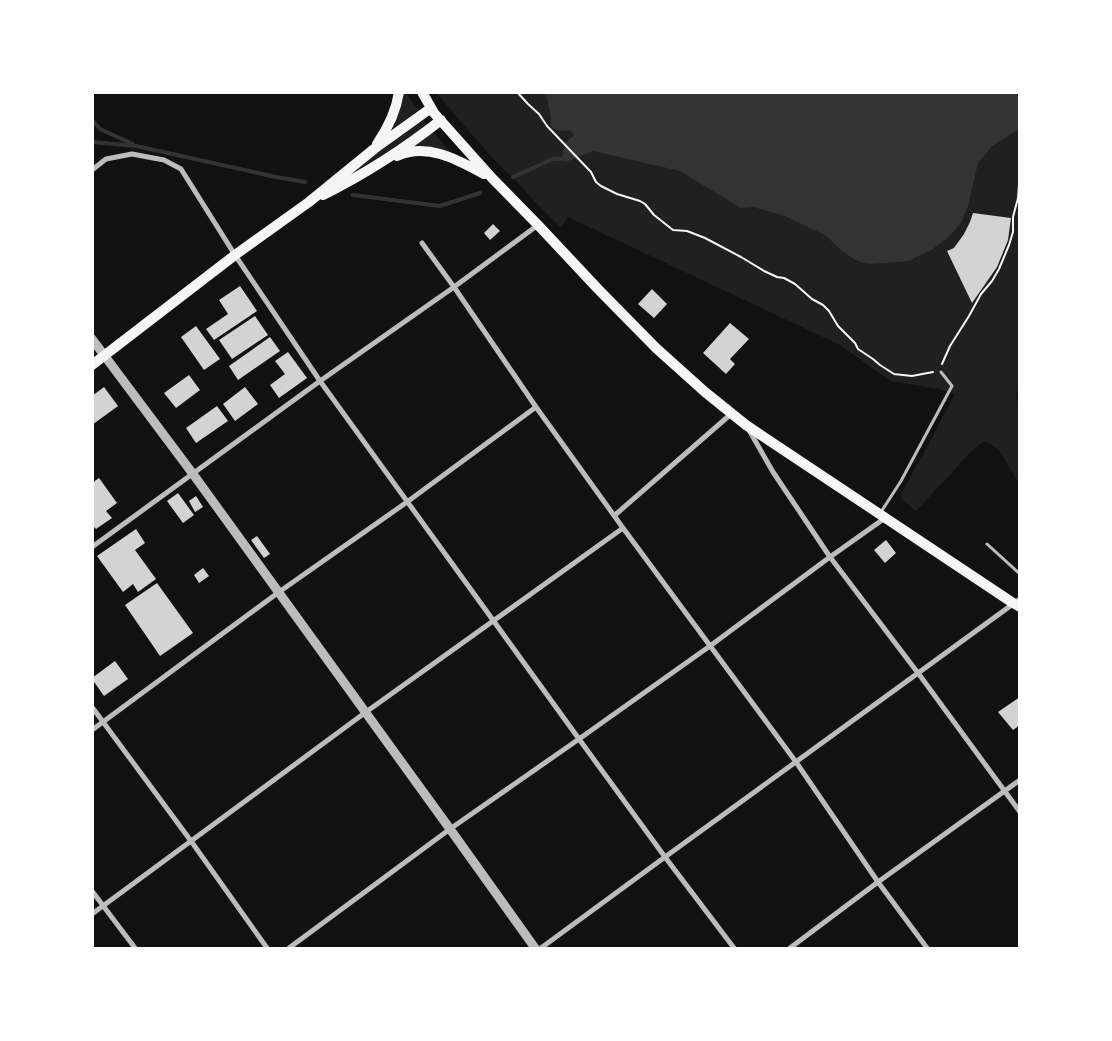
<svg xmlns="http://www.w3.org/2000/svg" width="1112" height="1041" font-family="Commissioner,sans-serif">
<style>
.green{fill:#202020}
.water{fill:#333}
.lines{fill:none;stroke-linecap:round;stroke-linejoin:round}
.stream{stroke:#333;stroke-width:4}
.building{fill:#d3d3d3}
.path{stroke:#f5f5f5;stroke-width:2}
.service{stroke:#bcbcbc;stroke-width:3}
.minor{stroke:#bcbcbc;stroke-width:5}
.tertiary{stroke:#bcbcbc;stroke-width:9}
.secondary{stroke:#f5f5f5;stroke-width:10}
</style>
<rect width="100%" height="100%" fill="#111"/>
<path class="green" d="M402,93H406L418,110L390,133Z
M437,93H1019L1020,384L1016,395L1020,407L1019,483L998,449L984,441L970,453L916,511L901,499L902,492L934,434L955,394L939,389L891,381L840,345L568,217L561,228L536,203L513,177L499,165L461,122Z
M424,120L427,125L408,139L358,169L357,167L405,131Z
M433,132L451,153L437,148L413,146Z"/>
<path class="water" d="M543,93H1019V131L1014,132L992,146L978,163L968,206L962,221L955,230L946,239L930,251L916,257L910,261L871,264L863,263L852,258L842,251L825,235L785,216L753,207L741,208L680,171L593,151L566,162L562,158L565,143L574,135L570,130C562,131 557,132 551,126V117L547,98Z"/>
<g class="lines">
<path class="stream" d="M92,120L100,129L133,144
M92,142L136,146L276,177L305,182
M513,177L553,159H563
M353,195L440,206L480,193"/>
</g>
<path class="building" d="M973,213L1011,218L1008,240L997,267L972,303L947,251L954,248L964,234L970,222Z
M493,224L500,231L490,240L484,233Z
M240,286L257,311L214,340L206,329L228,314L219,300Z
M652,289L667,304L654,318L638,304Z
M255,316L268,335L232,359L219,340Z
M730,323L749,339L730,359L735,364L726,374L703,353Z
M196,326L220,359L204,370L181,337Z
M270,337L280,351L238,380L229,366Z
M288,352L307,378L279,398L270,385L285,374L275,361Z
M189,375L200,390L176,408L164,393Z
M104,387L118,406L92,425V396Z
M245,387L258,404L235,421L223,404Z
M217,406L228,421L196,443L186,428Z
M99,478L117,503L106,511L112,518L96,529L92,525V483Z
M178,493L194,515L183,523L167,501Z
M196,496L203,507L195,512L189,501Z
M136,529L145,543L135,550L156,579L138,592L133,584L123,592L97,556Z
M257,536L270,554L264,558L251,540Z
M886,540L896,553L885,563L874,550Z
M203,568L209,576L199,583L194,575Z
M157,583L193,633L160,656L125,605Z
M115,661L128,679L104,696L92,679V678Z
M1020,697V725L1013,730L998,712Z"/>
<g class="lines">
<path class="path" d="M517,92L528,104L539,114L547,126L591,172L596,182L601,186L617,194L640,201L645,204L654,215L673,230L687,231L705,238L741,257L764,271L777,277L784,278L795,284L812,299L823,305L829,311L838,326L855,343L858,349L873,359L880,365L894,374L912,376L933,372
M942,364L950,346L969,316L981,294L992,281L999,269L1009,245L1013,232V217L1018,198L1020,171"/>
<path class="service" d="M881,512L901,481L952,386L941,372
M987,544L1020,574"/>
<path class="minor" d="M92,170L106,159L132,154L164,160L181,169L235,255L320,381L579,739L665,857L734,948
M422,243L454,287L536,407L623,528L796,762L878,882L927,948
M749,430L773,472L830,557L921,677L1020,812
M615,515L731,414
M92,547L320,381L454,287L538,225
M92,707L191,841L267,948
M92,730L279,592L407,502L536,407
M92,891L135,948
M92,914L366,712L623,528
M289,948L450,829L579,739L710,646L830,557L885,518
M541,948L665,857L1020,599
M790,948L878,882L1020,780"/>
<path class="tertiary" d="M92,339L193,474L450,829L535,948"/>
<path class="secondary" d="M422,92L434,113L492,178L538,225L598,289L656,348L705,392L746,425L1013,603L1020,607
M377,144C388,128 396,112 399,92
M397,156C427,142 458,160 484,174
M323,195C365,174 404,149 441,120
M92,365L235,255L309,202L374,149L431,108"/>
</g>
<rect width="1112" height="1041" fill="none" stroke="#ffffff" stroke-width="188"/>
</svg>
